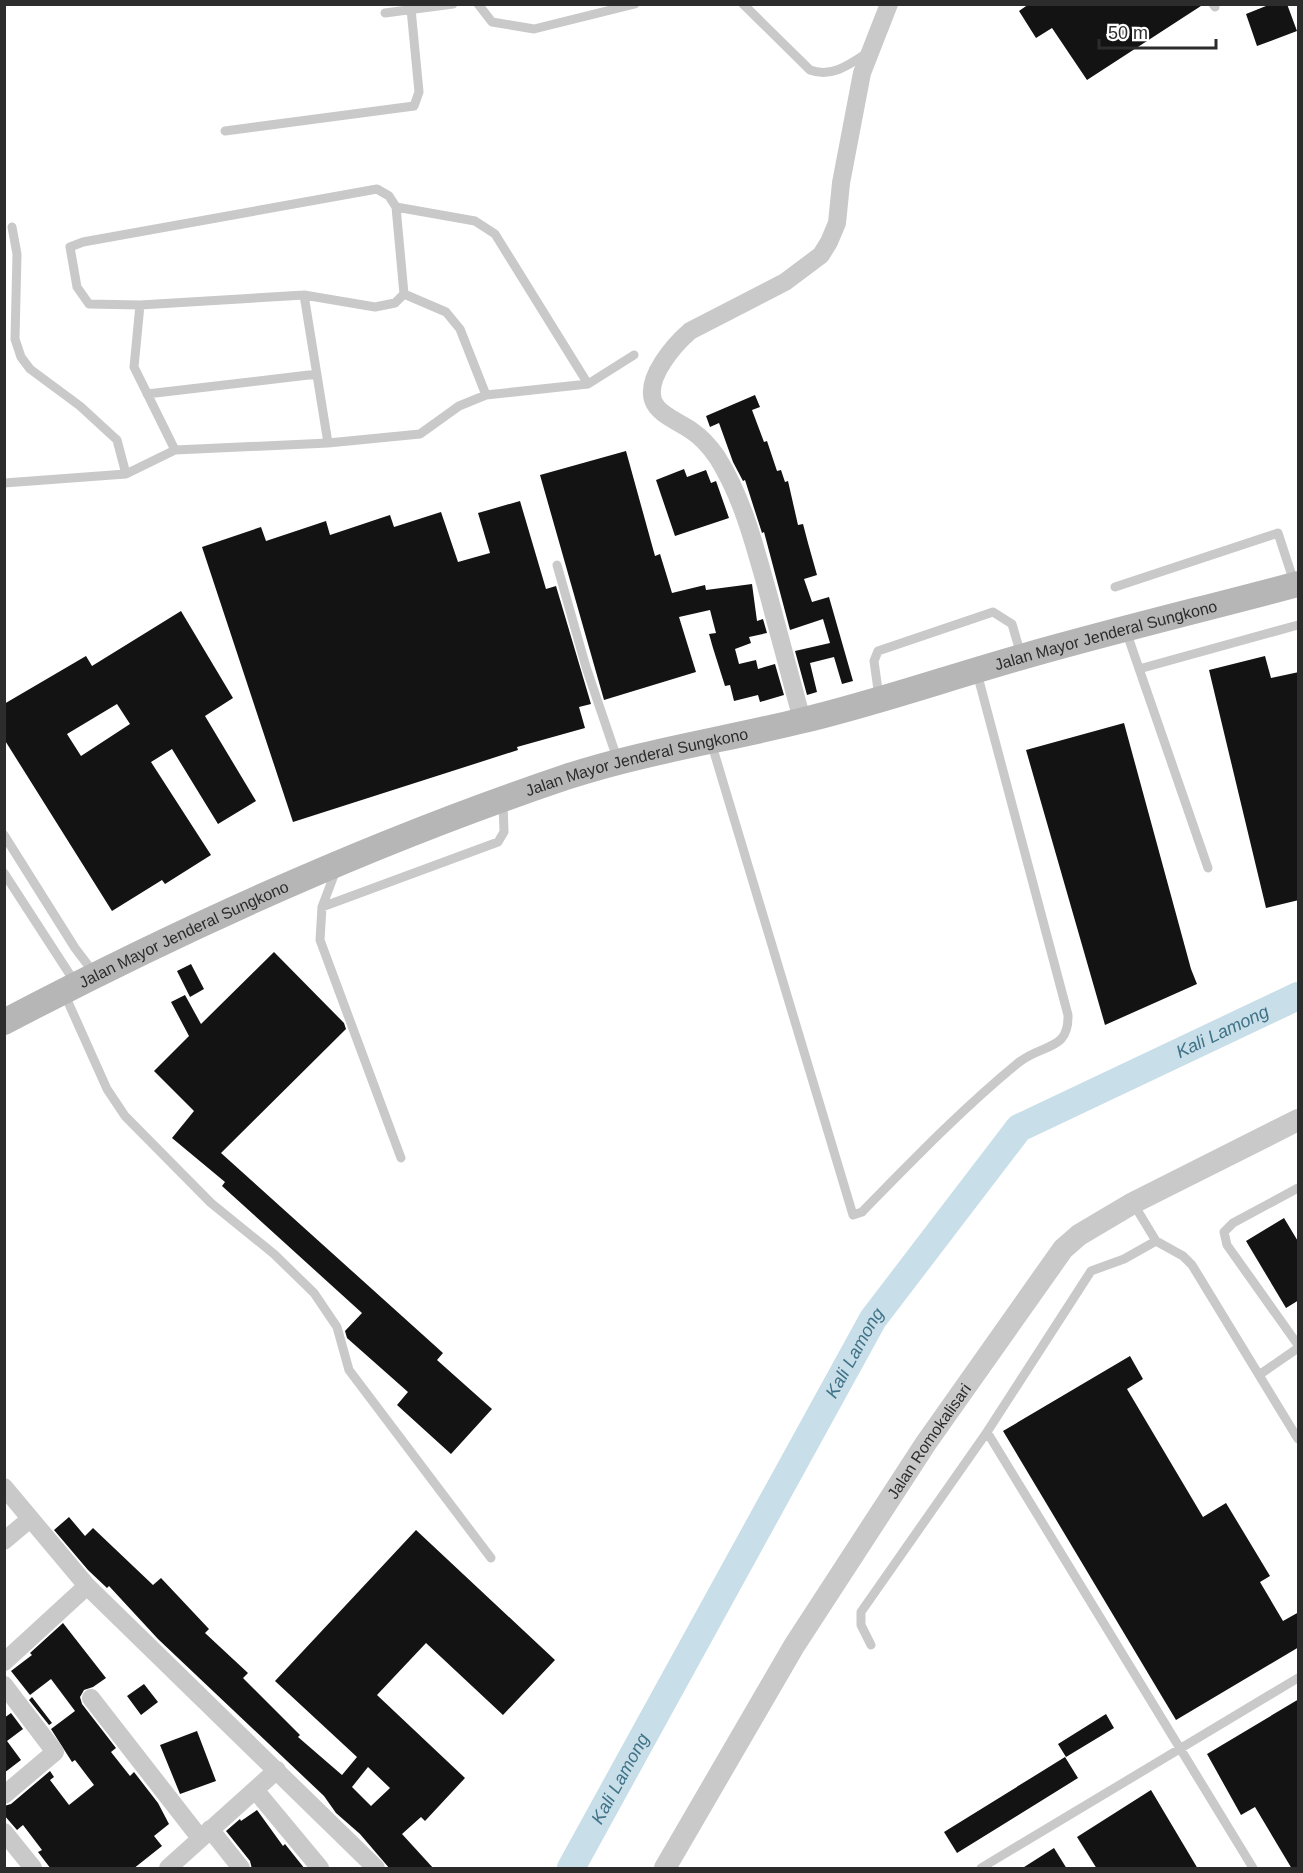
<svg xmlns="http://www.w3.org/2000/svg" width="1303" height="1873" font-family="Helvetica,sans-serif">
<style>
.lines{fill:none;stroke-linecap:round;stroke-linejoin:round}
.river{stroke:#c8dee8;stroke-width:28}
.building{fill:#131313;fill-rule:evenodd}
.service{stroke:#c9c9c9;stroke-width:9}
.minor{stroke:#c9c9c9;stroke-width:18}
.tertiary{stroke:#c9c9c9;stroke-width:22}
.secondary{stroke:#b6b6b6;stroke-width:26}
.labels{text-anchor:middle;stroke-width:6;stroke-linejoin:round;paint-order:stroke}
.street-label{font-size:16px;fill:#2c2c2c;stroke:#fff}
.water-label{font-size:18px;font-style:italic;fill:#417388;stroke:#fff}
</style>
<rect width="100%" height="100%" fill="#fff"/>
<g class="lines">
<path class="river" id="s1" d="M571,1868L873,1319L1019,1128L1298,996"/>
</g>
<path class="building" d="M1029,4H1204L1087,80L1052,28L1036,38L1019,11Z
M1271,4H1287L1297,31L1257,46L1246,14Z
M755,395L760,407L752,410L764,442L767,441L777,471L781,470L785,482L788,481L798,525L803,524L808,543L817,575L804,579L812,602L829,597L853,681L842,684L834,657L810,663L817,692L807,695L795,651L830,643L823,619L790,630L764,532L762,533L745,480L743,481L733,462L719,423L710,427L706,416Z
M626,451L655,556L660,554L672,593L705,585L706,590L752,584L757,621L763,619L767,633L749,637L751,643L735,649L739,664L756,660L758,669L775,664L784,695L760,702L758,695L734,701L730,685L725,686L713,648L709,634L716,633L710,610L679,617L696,672L604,700L540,475Z
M684,469L687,477L706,470L711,483L716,481L729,518L675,536L656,480Z
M520,501L546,589L556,586L591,704L579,707L585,728L517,747L518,750L293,822L202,547L261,527L266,541L326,521L330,535L390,515L394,527L441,512L458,562L490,553L478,513Z
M181,611L233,698L205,716L256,801L218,824L172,749L151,762L211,855L165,884L162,880L112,911L4,739V704L86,656L92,666ZM117,704L130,724L81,756L67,734Z
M1265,656L1271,678L1299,672V900L1266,908L1209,670Z
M1124,723L1191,969L1197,984L1105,1025L1026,750Z
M274,952L344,1023L346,1029L221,1153L443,1353L437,1360L492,1409L451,1454L397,1405L408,1392L347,1338L345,1331L362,1313L222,1186L225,1182L172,1138L194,1111L154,1071L189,1036L171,1002L185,995L201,1024Z
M191,964L204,989L190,997L177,971Z
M1284,1218L1299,1243V1300L1286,1308L1246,1241Z
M1130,1356L1143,1379L1127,1389L1203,1517L1226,1503L1270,1576L1260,1582L1283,1621L1299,1612V1647L1176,1720L1003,1431Z
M69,1517L85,1536L93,1528L153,1585L161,1578L209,1629L205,1633L248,1673L243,1678L300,1735L298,1737L342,1775L357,1757L275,1681L416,1530L555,1660L503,1715L426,1643L377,1695L465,1778L425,1821L421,1817L402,1834L434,1869H390L360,1834L336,1813L324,1796L158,1639L109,1586L107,1588L88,1570L54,1530ZM368,1767L390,1788L371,1806L352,1787Z
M63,1623L106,1678L93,1687L84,1690L80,1697L82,1704L116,1748L111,1752L130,1776L134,1772L158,1803L169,1824L154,1836L162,1846L133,1869H51L38,1852L42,1850L23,1825L17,1830L4,1815V1806L11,1804L50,1771L54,1777L50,1780L69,1805L94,1785L75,1760L72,1762L51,1729L75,1711L51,1679L30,1695L11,1671L32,1655L30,1653Z
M144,1684L158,1702L141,1715L127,1696Z
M32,1697L52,1723L49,1725L29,1700Z
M1299,1699V1869H1292L1255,1807L1241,1815L1207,1754Z
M11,1713L23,1729L7,1741L21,1760L4,1773V1718Z
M1106,1714L1114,1728L1066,1757L1058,1744Z
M197,1731L216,1781L180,1794L160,1745Z
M1065,1757L1078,1778L957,1853L944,1832Z
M1151,1790L1198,1869H1097L1077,1837Z
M257,1810L283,1846L285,1844L305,1869H252L250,1861L226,1831L240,1819L241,1821Z
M1054,1848L1067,1869H1021Z"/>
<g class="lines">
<path class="service" d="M478,4L492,22L534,29L635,4
M743,4L810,70C831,78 849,65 867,53
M1213,4L1215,7
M385,13L453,4
M225,131L414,106L419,92L411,9
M396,207L475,221L495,234L588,384
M12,227L17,254L15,339L21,357L30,369L80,406L117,440L126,474
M404,294L446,312L460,329L486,395
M304,295L328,443
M140,305L304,295L375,307L395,303L404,294L396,207L389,196L377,189L83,242L70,247L77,287L89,304L140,305L134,367L175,450
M147,394L317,374
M4,483L126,474L175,450L328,443L420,434L459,406L486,395L588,384L634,355
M557,565L586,667L618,761
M1115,587L1278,533L1294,582
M1126,631L1208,868
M1139,669L1298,625
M879,697L874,661L878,651L993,612L1012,624L1021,655
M711,742L853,1215L862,1212C913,1160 962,1109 1018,1063C1042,1043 1069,1052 1068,1015L977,673
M4,835L75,948L94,973
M336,870L322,907L320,940L401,1158
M4,873L76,984
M322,907L498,842L504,832L503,802
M64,993L107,1089L125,1116L211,1203L274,1254L314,1293L337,1327L349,1370L491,1558
M1298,1188L1233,1223L1224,1232L1227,1245L1298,1345
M1133,1203L1156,1241L1183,1256L1192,1265L1298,1439
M1156,1241L1124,1259L1091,1271L987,1432L1253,1868
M1259,1375L1298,1348
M871,1645L861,1625V1612L987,1432
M981,1868L1298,1678"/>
<path class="minor" d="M802,720C791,678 779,635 768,593C755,547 743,498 717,457C710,447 701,437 692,431C680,422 658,415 653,400C646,377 674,345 690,331L785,282L821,255L829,242L837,223L841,183L862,73L889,4
M4,1487L87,1586L376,1868
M4,1541L30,1519
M4,1662L87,1586
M4,1685L55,1752L4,1795
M91,1698L200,1838
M256,1791L320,1868
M210,1829L241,1868
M4,1832L33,1868
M168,1868L277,1770"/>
<path class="tertiary" id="s2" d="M665,1868L794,1646L926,1443L1063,1249L1079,1235L1133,1203L1298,1120"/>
<path class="secondary" id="s3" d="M4,1022C185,927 373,842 566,777C642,752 723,740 800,721C876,703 950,677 1025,656C1116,630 1208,608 1298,584"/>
</g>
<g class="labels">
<g class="street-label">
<text dy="6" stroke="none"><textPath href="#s3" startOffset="1172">Jalan Mayor Jenderal Sungkono</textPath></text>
<text dy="6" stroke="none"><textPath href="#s3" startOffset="686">Jalan Mayor Jenderal Sungkono</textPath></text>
<text dy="6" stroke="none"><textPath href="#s3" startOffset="200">Jalan Mayor Jenderal Sungkono</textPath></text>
<text dy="6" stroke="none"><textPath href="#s2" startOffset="502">Jalan Romokalisari</textPath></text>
</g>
<g class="water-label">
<text dy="6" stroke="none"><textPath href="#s1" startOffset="1092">Kali Lamong</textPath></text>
<text dy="6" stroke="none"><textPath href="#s1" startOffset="588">Kali Lamong</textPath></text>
<text dy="6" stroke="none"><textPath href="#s1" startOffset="102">Kali Lamong</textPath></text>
</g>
</g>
<rect width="1303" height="1873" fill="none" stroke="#2c2c2c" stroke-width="12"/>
<path d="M1099 39v9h117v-9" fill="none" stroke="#2c2c2c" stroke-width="3"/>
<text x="1108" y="39" font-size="18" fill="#2c2c2c" stroke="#ffffff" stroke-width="4.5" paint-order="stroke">50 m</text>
</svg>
